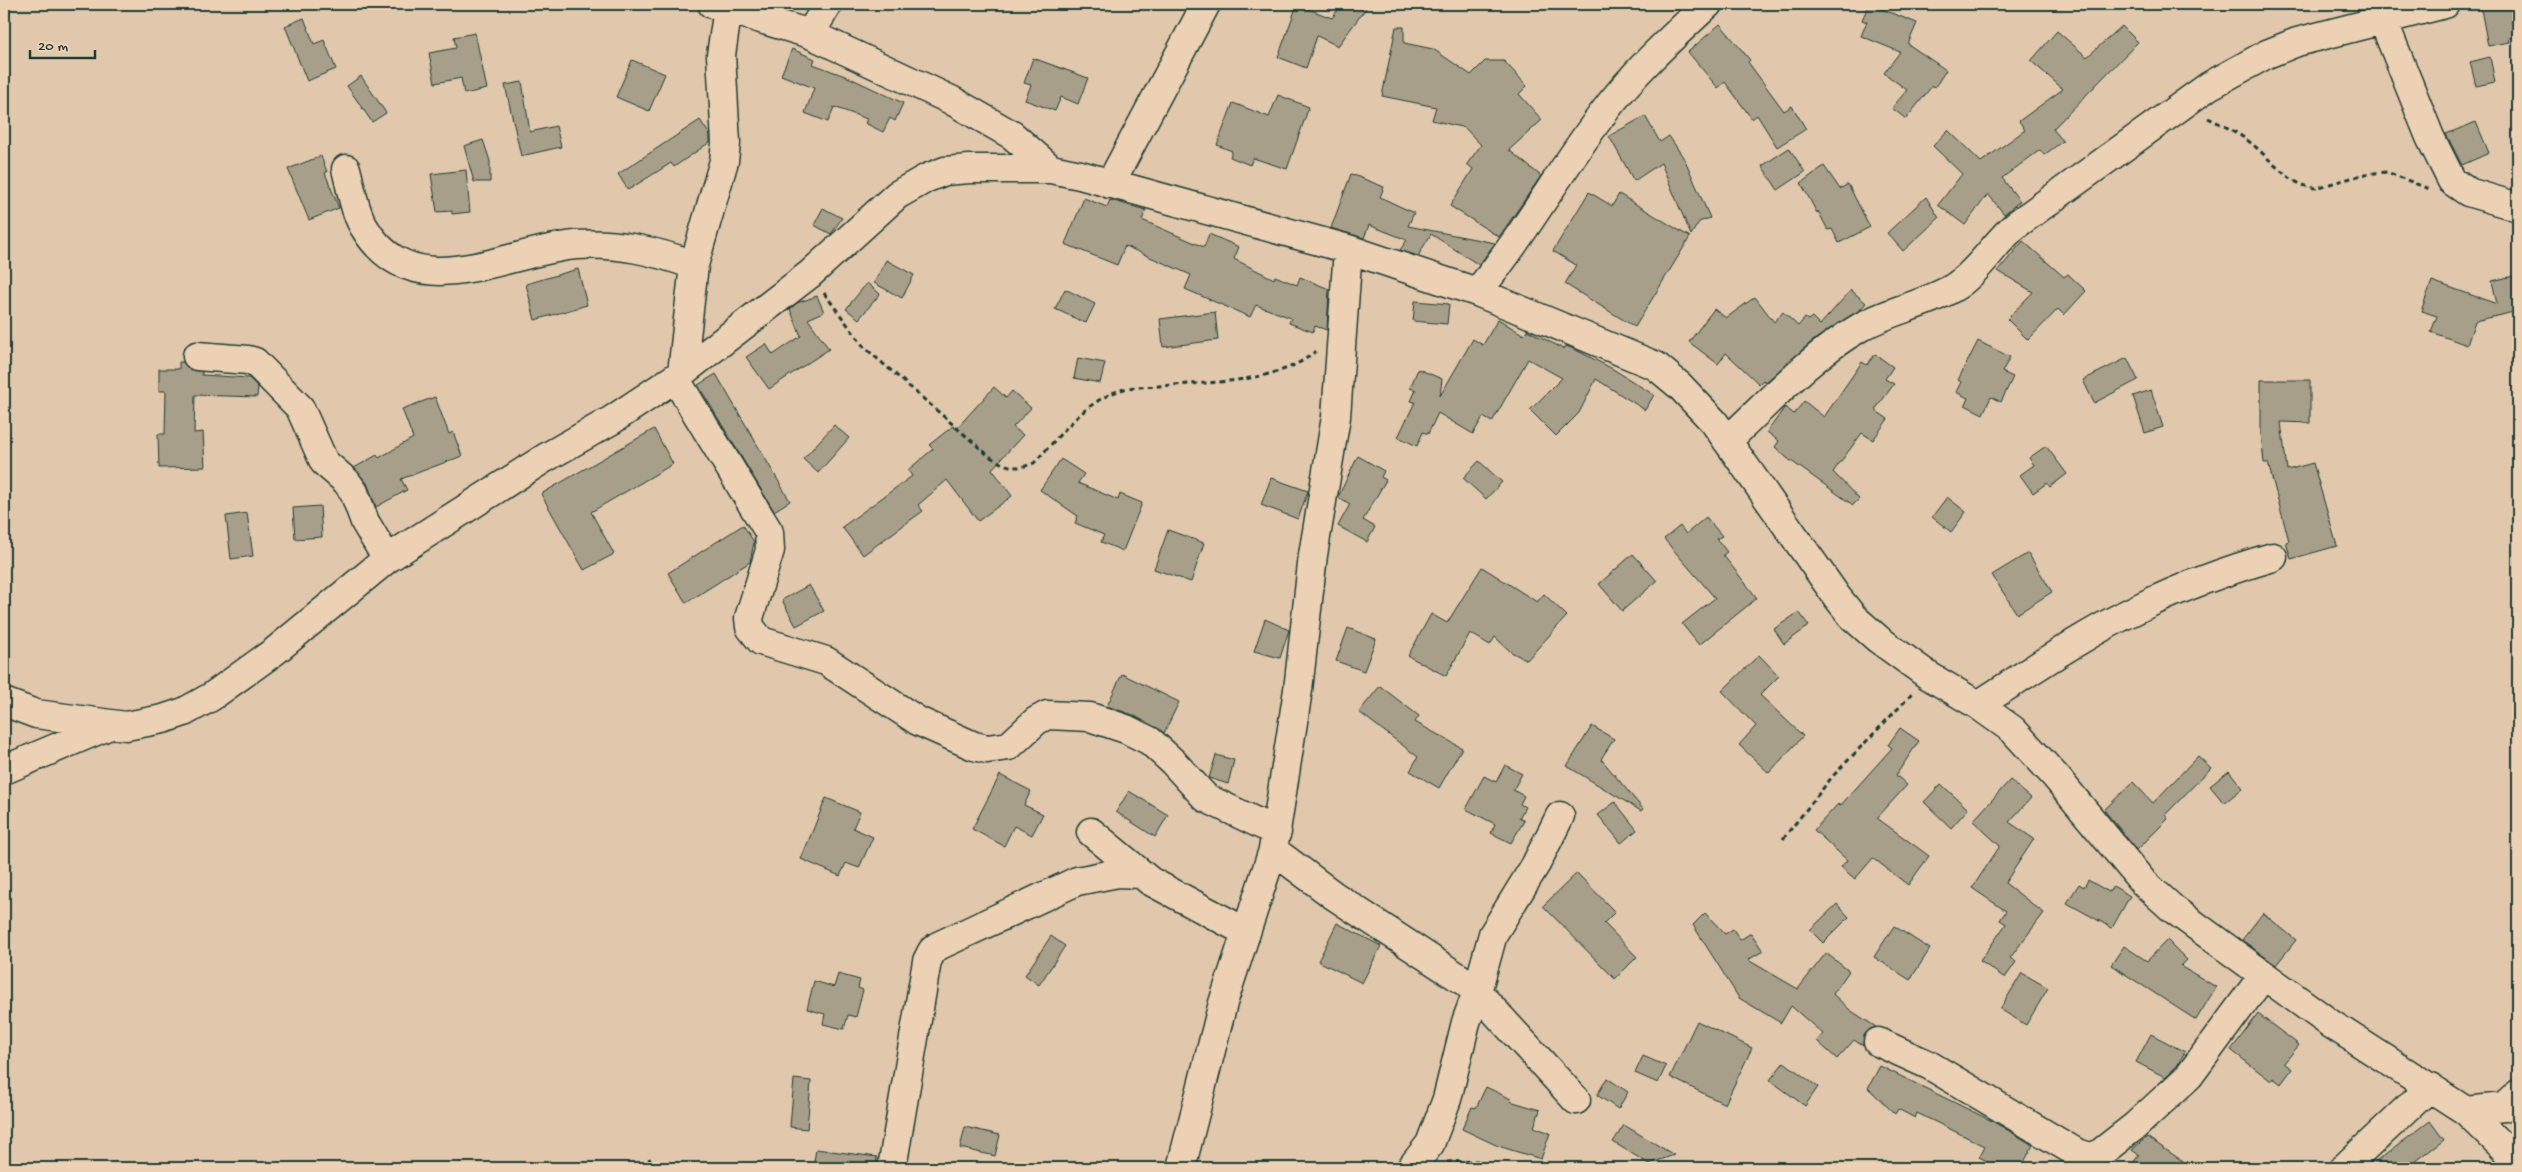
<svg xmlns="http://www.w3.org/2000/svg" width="2522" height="1172" font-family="'Gochi Hand',sans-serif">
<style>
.building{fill:#a79f89;stroke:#1f3d34}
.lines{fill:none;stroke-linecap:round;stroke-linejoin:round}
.minor-casing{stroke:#1f3d34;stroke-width:31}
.path{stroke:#1f3d34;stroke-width:3;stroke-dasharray:5 4;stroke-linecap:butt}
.minor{stroke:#edd1b4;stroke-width:28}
</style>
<rect width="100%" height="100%" fill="#e1c8ac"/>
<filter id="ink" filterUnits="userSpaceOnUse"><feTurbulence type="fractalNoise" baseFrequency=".02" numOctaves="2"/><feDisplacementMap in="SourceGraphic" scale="10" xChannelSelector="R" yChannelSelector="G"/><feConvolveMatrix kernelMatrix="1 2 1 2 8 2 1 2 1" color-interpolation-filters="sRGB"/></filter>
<g filter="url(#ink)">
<path class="building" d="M1342,4H1369L1338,46L1317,36L1306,68L1278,57L1297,5L1332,18Z
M1869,4L1917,23L1908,44L1946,70L1935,87L1932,86L1906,119L1892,108L1907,90L1884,73L1900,52L1861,36L1867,22L1862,20Z
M2480,4H2518V36L2509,38L2510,42L2488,46Z
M304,18L314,44L324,40L336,69L307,81L285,26Z
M1720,24L1750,60L1748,62L1784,111L1792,106L1806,129L1777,147L1757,115L1752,119L1725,82L1718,88L1688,52Z
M2122,26L2138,42L2053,129L2063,141L2044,155L2040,150L2002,178L2020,201L2004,214L1988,194L1965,225L1938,205L1962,174L1933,146L1948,130L1981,162L2025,130L2019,121L2063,89L2031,61L2057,31L2087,57Z
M1396,27H1404V43L1433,49L1471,75L1485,61H1504L1527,86L1519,94L1542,120L1509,150L1541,176L1499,237L1450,206L1473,169L1467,164L1481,145L1465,128L1432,120L1436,107L1382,96Z
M475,33L487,89L464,94L461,78L435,83L429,53L456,48L454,37Z
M792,49L815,59L813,64L850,78L903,103L895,121L890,118L883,132L865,123L867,119L834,107L828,122L805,113L814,88L781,75Z
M2490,57L2495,82L2476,86L2470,62Z
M1033,58L1088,78L1078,104L1061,97L1055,111L1025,100L1031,85L1024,83Z
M632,60L665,74L649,111L616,97Z
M361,76L386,113L372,122L347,86Z
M522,82L530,132L556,126L561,147L521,156L505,85Z
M1278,95L1309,107L1287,169L1253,158L1250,165L1230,157L1232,151L1217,145L1233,103L1269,117Z
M1645,116L1660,142L1669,136L1685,160L1710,218L1699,222L1691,235L1661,163L1634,181L1609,136Z
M700,120L710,135V142L674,167L671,163L628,190L618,174Z
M2476,122L2489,153L2462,165L2446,134Z
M483,140L490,161V182H474L464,146Z
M1789,148L1805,172L1778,190L1762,166Z
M321,156L327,172L325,173L339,208L309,220L288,169Z
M1824,166L1840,189L1848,184L1870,227L1839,243L1832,229L1828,230L1818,211L1817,213L1801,183Z
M466,170L470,212L452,214V211L437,212L431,174Z
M1351,174L1384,187L1380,197L1414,213L1408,226L1495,243L1479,265L1431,234L1418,256L1400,250L1407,240L1369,225L1364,238L1331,228Z
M1589,192L1612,206L1619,194L1690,237L1635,327L1565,284L1576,265L1553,251Z
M1926,197L1939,218L1903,251L1887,233Z
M1084,198L1107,207L1110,200L1146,210L1142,220L1204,247L1209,234L1239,247L1234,259L1274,279L1275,276L1297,285L1300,277L1329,289L1327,330L1315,326L1313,332L1289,323L1291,318L1256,305L1250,317L1185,289L1191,275L1125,246L1117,265L1065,244Z
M823,208L842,218L831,234L814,225Z
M2023,241L2064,277L2068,274L2086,291L2064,315L2058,309L2028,340L2007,319L2033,292L1998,271Z
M886,260L914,275L902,298L874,283Z
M578,269L587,305L535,320L526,284Z
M2518,275V311L2475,321L2467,345L2431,332L2437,316L2421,311L2432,281L2497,304L2492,281Z
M867,283L880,294L859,319L846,309Z
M1065,289L1095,304L1086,323L1055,309Z
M1851,290L1866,303L1860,310L1814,340L1766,382L1763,380L1759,384L1726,353L1718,364L1689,342L1714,309L1726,318L1755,297L1774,322L1783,312L1798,326L1805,318L1808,320L1812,317L1820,325Z
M817,296L824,312L808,319L829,349L769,389L746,357L766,344L773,355L801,336L790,309L797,303Z
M1415,301L1449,304L1447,324L1413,321Z
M1215,312L1218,340L1163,347L1160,319Z
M1498,319L1524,335L1527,330L1564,349L1566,346L1574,349L1613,369L1654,395L1645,410L1596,379L1579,413L1556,436L1530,410L1562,378L1528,359L1492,422L1483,417L1473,434L1438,413L1428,434L1423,432L1417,446L1398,437L1415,402L1411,401L1416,390L1410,388L1418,369L1442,379L1440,396L1473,339L1483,345Z
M1978,341L2010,357L2002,372L2013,377L2001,402L1991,397L1983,414L1965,405L1968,398L1956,392L1961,382L1958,380Z
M1875,354L1893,367L1885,379L1894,384L1875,410L1888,419L1873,440L1862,433L1833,472L1859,499L1853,505L1787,458L1775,447L1779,441L1767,432L1785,407L1794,414L1804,401L1824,417L1862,362L1867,365Z
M1078,358L1105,363L1100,383L1074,378Z
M2127,358L2138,380L2094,403L2083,380Z
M179,362H183L189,369L202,372V375L249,378L258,387L257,397L195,395L194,433L203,432L205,467L159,468L158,434H165L166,391H159V369H179Z
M716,374L790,501L774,511L698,385Z
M2261,380H2310V423L2281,422L2287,470L2313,463L2337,546L2291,559L2286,542L2289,541L2268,463H2264L2261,433Z
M994,387L1006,398L1012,391L1031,408L1013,427L1023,435L992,469L1012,496L978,521L947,480L918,505L923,511L863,555L842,527L912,476L908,470L933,449L929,445L953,426L956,429Z
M2151,390L2163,427L2145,433L2133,396Z
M435,397L449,434L453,432L462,456L401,479L407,490L376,507L367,483L354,468L377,455L379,458L413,438L402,409Z
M834,425L849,438L818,473L803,459Z
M654,429L673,464L591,512L614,554L584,570L541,494Z
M2046,446L2067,474L2050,487L2047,483L2033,493L2020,475L2034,465L2029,458Z
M1358,456L1384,471L1381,477L1386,480L1363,520L1375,527L1367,542L1338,526L1350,504L1338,497Z
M1061,459L1084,474L1078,483L1118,500L1120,494L1142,503L1123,551L1101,542L1104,535L1075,523L1078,516L1040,490Z
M1479,461L1502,482L1486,499L1463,478Z
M1271,478L1308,491L1298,519L1261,505Z
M1947,497L1966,512L1951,532L1932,517Z
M320,506L322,537L295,539L293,508Z
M247,513L253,556L231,559L226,516Z
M1706,517L1722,536L1717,539L1727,552L1723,555L1757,598L1699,645L1682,624L1715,598L1664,539L1680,526L1686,534Z
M743,525L754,542L750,562L686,603L668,573Z
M1168,530L1204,543L1191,582L1154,569Z
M2028,553L2052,592L2017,614L1992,575Z
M1633,554L1657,581L1622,611L1599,584Z
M1482,567L1537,602L1544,594L1567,616L1527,660L1511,652L1495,637L1490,645L1470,633L1446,676L1408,656L1431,614L1447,623Z
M809,585L824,611L796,626L782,600Z
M1799,612L1809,626L1784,644L1774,629Z
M1265,619L1289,630L1280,658L1254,651Z
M1348,628L1376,639L1364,671L1336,661Z
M1759,655L1779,676L1760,695L1803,736L1769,773L1739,745L1756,726L1722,691Z
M1122,674L1179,702L1164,733L1133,715L1107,706Z
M1380,686L1419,716L1415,722L1462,748L1439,788L1410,771L1418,757L1359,712Z
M1592,726L1614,739L1601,759L1643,809L1641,811L1567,766Z
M1900,728L1919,741L1896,775L1907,785L1877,818L1929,856L1908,885L1873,858L1855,879L1841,867L1847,860L1814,830L1838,804L1840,806L1892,748L1888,745Z
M1216,755L1234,760L1228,784L1209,778Z
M2198,756L2211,768L2165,815L2168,819L2137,850L2104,810L2133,782L2153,803Z
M1505,765L1522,774L1513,790L1524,796L1520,804L1525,807L1519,818L1524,821L1511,843L1491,833L1495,824L1466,809L1484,776L1496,782Z
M2229,771L2243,788L2224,803L2210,786Z
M1000,775L1031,791L1024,805L1043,814L1032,835L1014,826L1004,846L972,829Z
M2010,780L2031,798L2009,822L2034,839L2005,883L2044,913L2010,958L2016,962L2005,978L1980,961L2006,924L2000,920L2006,911L1972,888L2000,846L1973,821Z
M1941,784L1968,809L1951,828L1924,802Z
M1129,791L1168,815L1155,837L1116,812Z
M826,798L860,812L853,828L873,837L859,868L846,863L840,876L801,859Z
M1615,802L1637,830L1621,843L1598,815Z
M1577,873L1615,912L1604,923L1637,957L1615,979L1543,906Z
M2088,880L2109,892L2113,886L2130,896L2112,928L2067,903L2079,884L2084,887Z
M1837,904L1849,917L1823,943L1810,930Z
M1705,913L1725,934L1733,929L1740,940L1751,933L1763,951L1748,960L1798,989L1826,953L1849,971L1833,994L1850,1010L1876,1027L1869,1030L1864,1035L1863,1046L1854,1040L1837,1059L1817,1041L1823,1034L1791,1006L1781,1023L1739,998L1693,925Z
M2263,913L2296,940L2276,965L2242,940Z
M1337,923L1381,946L1362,983L1318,961Z
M1894,926L1930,949L1910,980L1874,957Z
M1051,936L1065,946L1039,985L1025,975Z
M2167,940L2187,960L2181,966L2216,987L2196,1020L2111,965L2124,946L2147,961Z
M2022,973L2048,988L2026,1025L2000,1009Z
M838,974L860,980L858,988L863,990L856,1017L848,1015L844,1029L823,1024L825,1014L807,1009L814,981L834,987Z
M2258,1014L2299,1045L2284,1063L2292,1069L2281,1084L2273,1078L2271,1081L2231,1050Z
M1697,1021L1752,1048L1725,1104L1670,1077Z
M2151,1034L2185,1052L2177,1066L2165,1077L2136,1062Z
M1643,1056L1666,1066L1658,1083L1635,1073Z
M1784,1062L1818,1087L1805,1106L1770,1080Z
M1880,1066L1992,1121L2033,1145L2021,1168H2000L1979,1157L1985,1146L1917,1113L1915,1118L1898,1109L1895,1114L1868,1088Z
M1607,1078L1628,1092L1618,1109L1597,1095Z
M794,1079L811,1081L807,1129L790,1127Z
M1486,1087L1511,1099L1510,1101L1540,1110L1534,1127L1550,1133L1541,1159L1498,1146L1462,1129L1472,1107L1476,1108Z
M2430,1121L2444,1140L2407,1168H2368Z
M1624,1125L1674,1155L1649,1164L1613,1142Z
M965,1127L1000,1135L995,1156L960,1148Z
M2147,1137L2193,1168H2129L2139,1155L2132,1150Z
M816,1149L877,1157L876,1168H813Z"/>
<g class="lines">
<defs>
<path id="minor" d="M712,4L810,34L951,100L1012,135L1051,169
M2383,20L2430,137L2452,181L2468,192L2518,207
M810,34L828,4
M346,169C351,187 354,211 364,227C413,310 504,251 576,245C617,242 655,251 694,265
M1110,184L1206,4
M1477,292C1523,237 1558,173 1601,116C1632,74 1670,39 1708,4
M197,356L248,360L255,362L300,408L324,462L346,481L354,492L365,522L387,559
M682,373L694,265L724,161L726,143L721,55L728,8
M675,378L769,532L770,550L749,618L750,627L761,641L826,661L918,721L974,746L987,749L1009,746L1036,721L1047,715L1090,717L1126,729L1150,741L1173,762L1206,798L1277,832
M1727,441C1769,402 1809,357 1859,328C1889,310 1926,305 1956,286C1980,270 1995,242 2017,224L2209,86L2267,54L2297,42L2445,4
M4,702L36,714L126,726L163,719L184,712L211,697L275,651L387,559L545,458L612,420L675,378L810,274L897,195L927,178L945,171L969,169H1051L1080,175L1348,249L1477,292L1656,366L1680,386L1714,422L1837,597L1853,617L1878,639L1929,676L1978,705L2013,730L2056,777L2142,881L2173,909L2331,1024L2466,1111L2518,1162
M1978,705C2031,671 2084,634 2141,607C2184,586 2228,570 2273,557
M4,770L110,725
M1091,832L1150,881L1246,932
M1273,850L1333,895L1464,981L1477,992L1576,1100
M1878,1042L1929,1065L2077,1153L2094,1158L2135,1126L2189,1076L2263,976
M2466,1111L2504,1107L2518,1094
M892,1168L927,961L932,951L938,946L1077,881L1118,873L1141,874
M1181,1168L1223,1003L1273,850L1298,690L1313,555L1336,417L1348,249
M1411,1168L1430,1144L1447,1099L1466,1022L1477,992L1493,934L1536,864L1560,816
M2344,1168L2430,1087"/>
</defs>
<use href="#minor" class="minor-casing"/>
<path class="path" d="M2208,118C2223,125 2239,133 2252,144C2272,160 2289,186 2316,188L2365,174L2387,172L2429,189
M824,293L864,347L989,456C1004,466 1016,471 1034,463C1061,435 1085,400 1124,389C1135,386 1148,387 1159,386C1207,382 1279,384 1316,351
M1783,839L1832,777L1912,694
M649,1158L652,1168
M1447,1162L1477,1161L1497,1168"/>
<use href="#minor" class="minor"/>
</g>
</g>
<rect width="2522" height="1172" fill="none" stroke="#edd1b4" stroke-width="20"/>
<rect x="10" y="10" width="2502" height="1152" fill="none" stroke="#1f3d34" stroke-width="2" filter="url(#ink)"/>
<path d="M30 50v8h65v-8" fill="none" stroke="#1f3d34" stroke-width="2.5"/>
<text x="38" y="50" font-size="15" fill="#1f3d34" stroke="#edd1b4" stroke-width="4" paint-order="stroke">20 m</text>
</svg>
